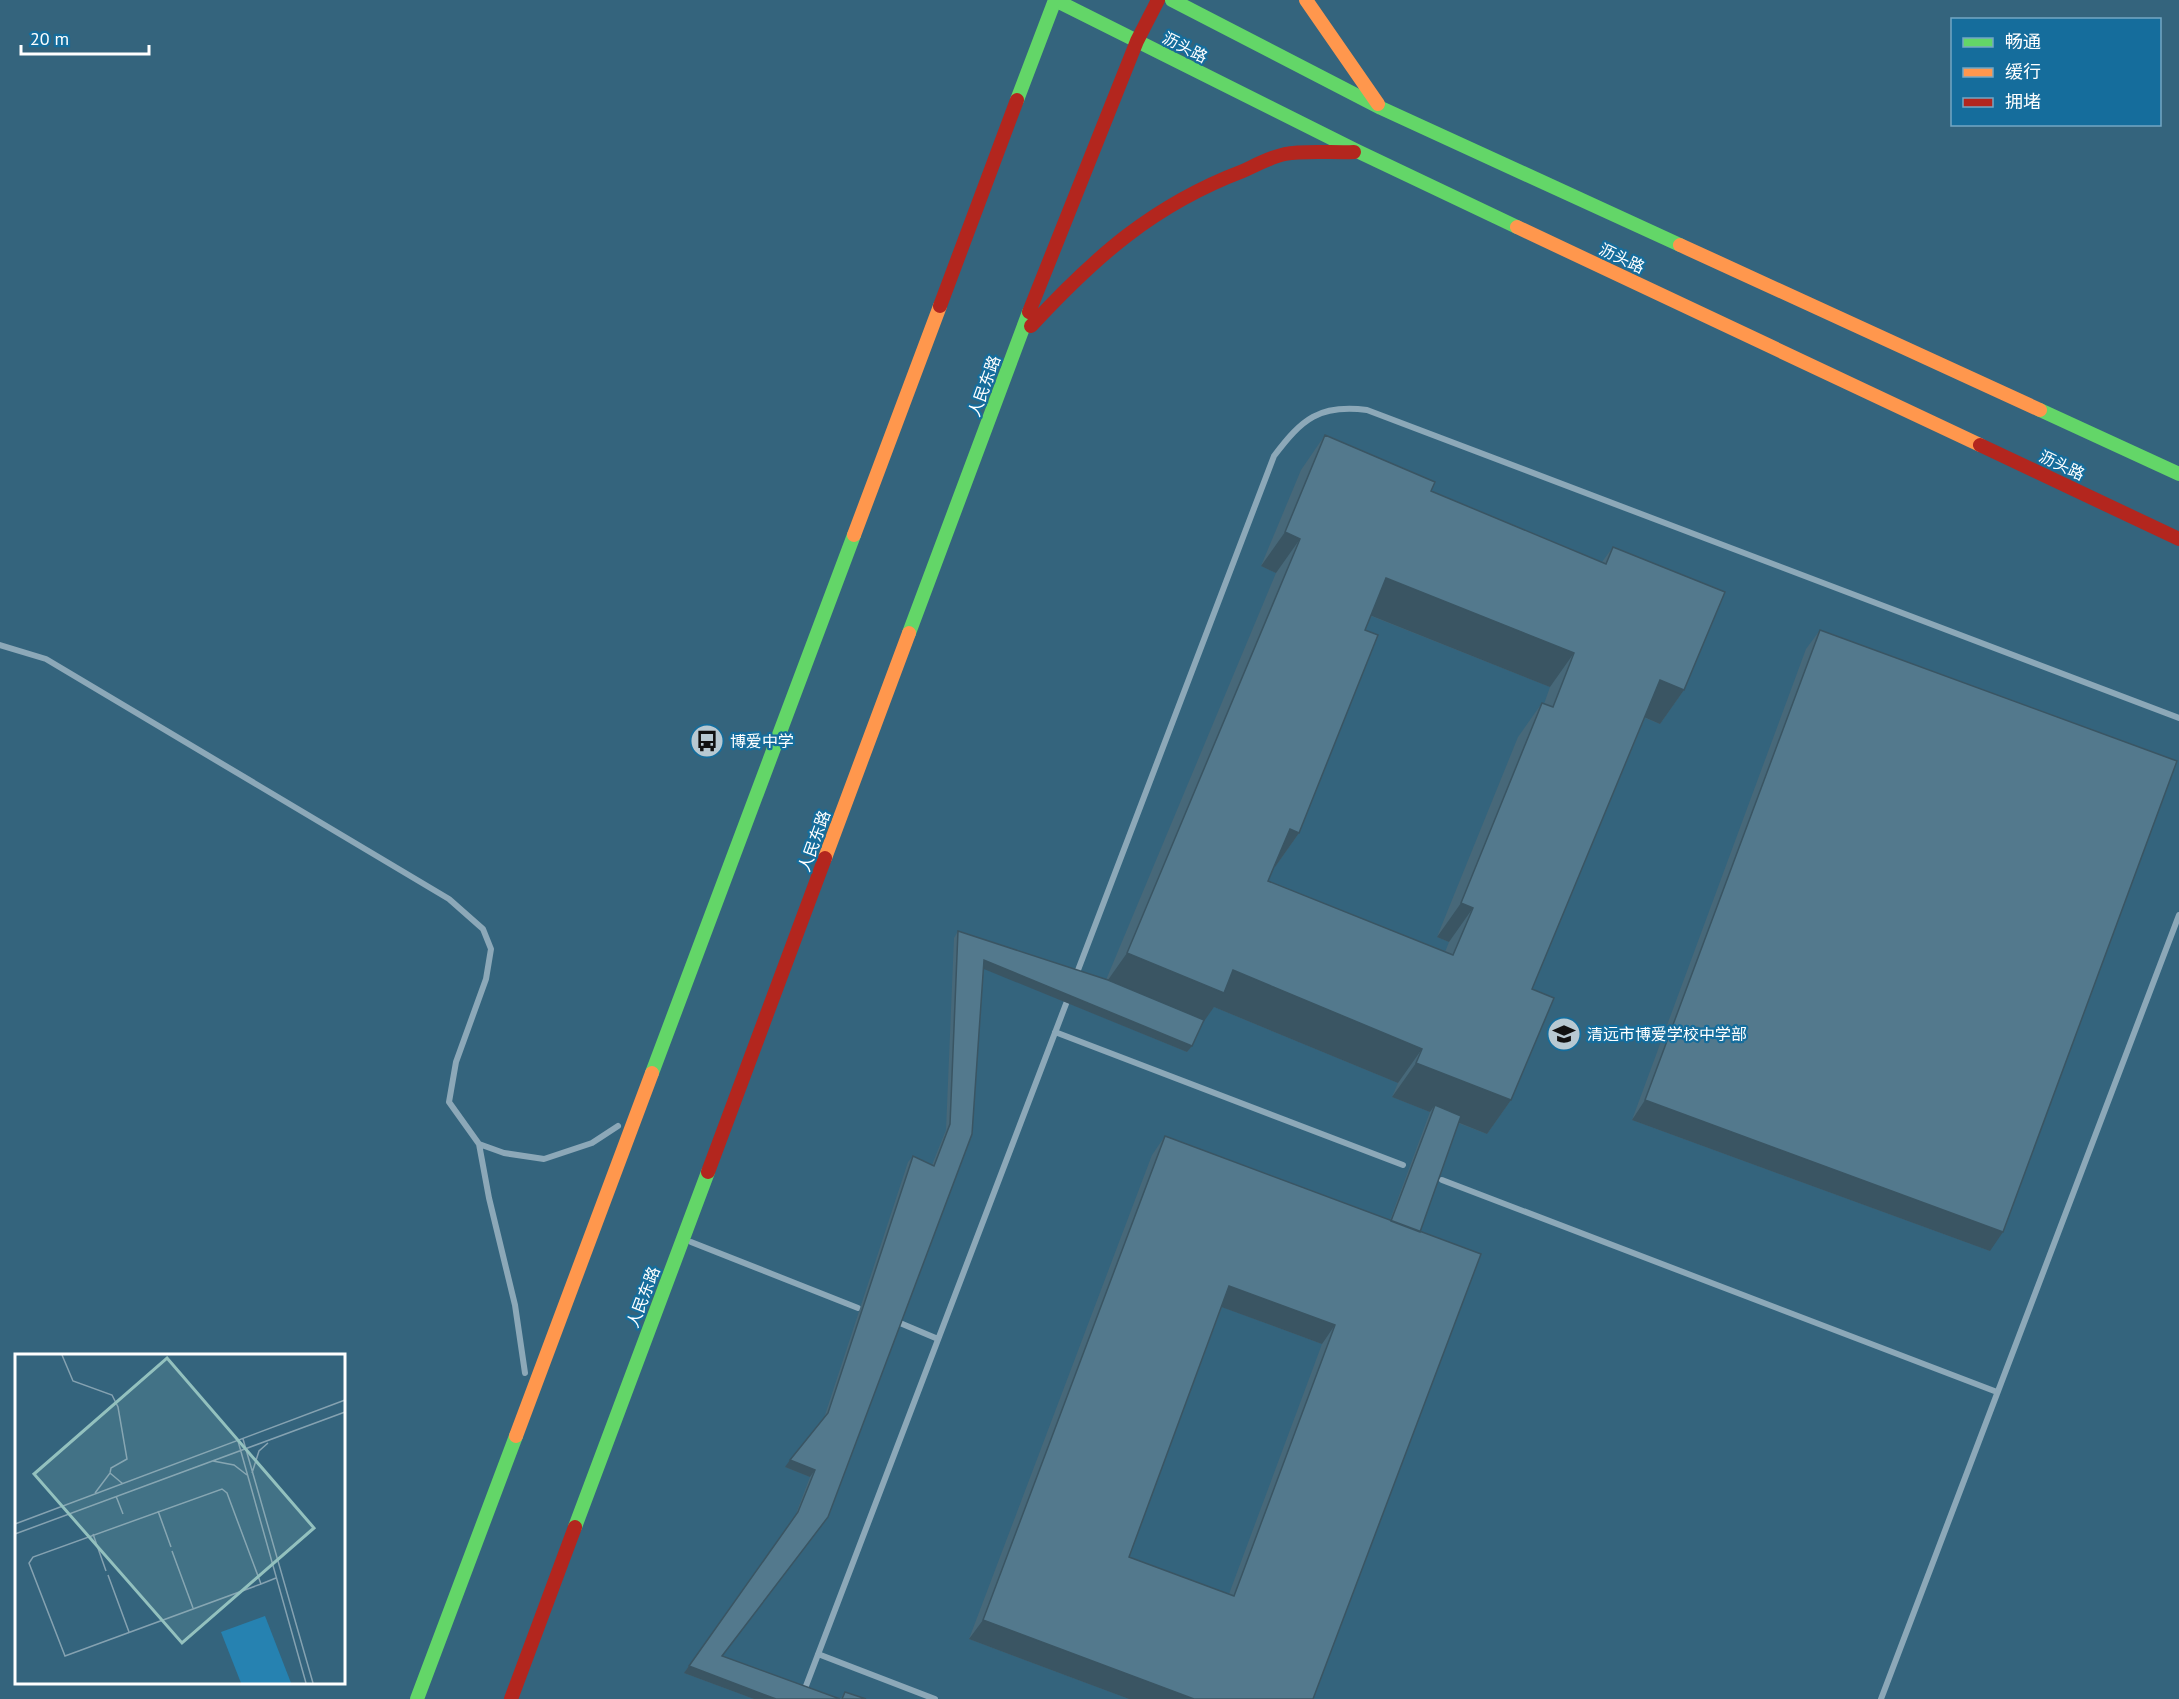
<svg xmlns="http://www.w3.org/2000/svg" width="2179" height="1699" font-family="'PT Sans','Noto Sans SC',sans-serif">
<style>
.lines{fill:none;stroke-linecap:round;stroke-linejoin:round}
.street{stroke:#8ca8b8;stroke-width:6}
.fast{stroke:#63d668;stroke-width:14}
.slow{stroke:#ff974d;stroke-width:14}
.jam{stroke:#b3261e;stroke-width:14}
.wall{fill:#476879;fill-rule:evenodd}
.shaded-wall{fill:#3a5563}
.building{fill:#53798d;stroke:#3a5563;stroke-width:1.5;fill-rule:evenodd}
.labels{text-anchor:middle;stroke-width:4.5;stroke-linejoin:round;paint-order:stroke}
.street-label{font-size:16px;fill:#fff;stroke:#156d9c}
.poi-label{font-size:16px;fill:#fff;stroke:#156d9c;text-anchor:start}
.inset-road{fill:none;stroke:#85a2b1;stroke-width:1.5}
.view{fill:#93c1be;fill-opacity:0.15;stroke:#93c1be;stroke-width:3}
.inset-edge{fill:none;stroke:#fff;stroke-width:3}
</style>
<rect width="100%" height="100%" fill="#34647d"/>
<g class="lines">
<path class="street" d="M0,645L46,659L449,899L483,929L491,949L486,979L456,1062L449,1102L479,1144
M1075,978L1274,456C1302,419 1319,404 1367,410L2179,718
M1055,1032L1403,1165
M1442,1180L1997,1392
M691,1242L858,1308
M900,1323L938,1339
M525,1373L515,1305L489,1198L479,1144L504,1153L544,1159L592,1143L618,1126
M818,1654L935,1699
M801,1699L1069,996
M1881,1699L2179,915"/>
<path class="fast" d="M1055,0L1357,151L1517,227
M1172,0L1381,108L1680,245
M1017,100L1055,0
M2040,410L2179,474
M909,633L1029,312
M652,1073L854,535
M575,1527L708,1172
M417,1699L516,1436"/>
<path class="slow" d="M1306,0L1378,104
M1517,227L1980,445
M1680,245L2040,410
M854,535L940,306
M825,858L909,633
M516,1436L652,1073"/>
<path class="jam" d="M940,306L1017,100
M1029,312L1137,41L1158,0
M1031,326C1095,257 1153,205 1243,171C1256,165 1271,157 1285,154C1304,150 1334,153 1354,152
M1980,445L2179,539
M708,1172L825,858
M511,1699L575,1527"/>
</g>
<path class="wall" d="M1325,435L1431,491L1602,562L1613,547L1684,690L1660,724L1645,718L1532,989L1511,1100L1487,1134L1458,1123L1420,1232L1313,1699H1129L969,1639L1152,1155L1165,1136L1390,1220L1430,1112L1392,1097L1398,1083L1214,1007L1204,1020L1192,1046L1187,1052L983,968L972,1134L828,1517L722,1656L840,1699L845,1692L866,1699H754L684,1673L794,1519L810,1477L785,1467L824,1418L908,1162L913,1156L932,1165L946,1130L954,938L958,931L1106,980L1276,573L1261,566L1301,470ZM1371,616L1550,687L1544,704L1542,703L1518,737L1437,937L1449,942L1445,952L1268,881L1274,867H1275L1299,833L1365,630ZM1222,1307L1322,1344L1229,1594L1129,1557Z
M1820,630L1990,1251L1632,1120L1806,649Z"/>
<path class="shaded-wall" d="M1285,532L1300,539L1276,573L1261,566Z
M1386,578L1574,653L1550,687L1362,612Z
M1660,680L1684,690L1660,724L1637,714Z
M1290,829L1299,833L1275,867L1266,863Z
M1461,903L1473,908L1449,942L1437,937Z
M1127,953L1233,970L1422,1049L1398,1083L1214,1007L1200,1027L1103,987Z
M984,960L1192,1046L1187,1052L979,967Z
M1416,1063L1511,1100L1487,1134L1432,1112L1435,1105L1430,1112L1392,1097Z
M1645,1100L2003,1232L1990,1251L1632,1120Z
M1229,1286L1335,1325L1322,1344L1216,1305Z
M790,1460L815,1470L810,1477L785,1467Z
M983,1620L1194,1699H1129L969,1639Z
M689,1666L776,1699H754L684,1673Z"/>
<path class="building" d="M1325,435L1435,482L1431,491L1606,564L1613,547L1725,592L1684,690L1660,680L1532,989L1554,998L1511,1100L1416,1063L1422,1049L1233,970L1224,993L1127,953L1300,539L1285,532ZM1386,578L1574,653L1553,707L1542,703L1461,903L1473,908L1453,955L1268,881L1290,829L1299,833L1378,635L1365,630Z
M1820,630L2177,761L2003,1232L1645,1100Z
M958,931L1108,980L1204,1020L1192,1046L984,960L972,1134L828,1517L722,1656L840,1699H776L689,1666L798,1512L815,1470L790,1460L828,1413L913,1156L934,1166L950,1124Z
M1435,1105L1461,1116L1420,1232L1391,1221Z
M1165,1136L1481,1254L1313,1699H1194L983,1620ZM1229,1286L1335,1325L1234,1596L1129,1557Z
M845,1692L866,1699H842Z"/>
<defs>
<symbol id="bus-disc" viewBox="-11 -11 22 22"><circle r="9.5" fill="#b8c9d2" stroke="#156d9c"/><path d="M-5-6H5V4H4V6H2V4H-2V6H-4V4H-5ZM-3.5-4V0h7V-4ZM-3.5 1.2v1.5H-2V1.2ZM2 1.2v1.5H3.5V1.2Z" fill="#111"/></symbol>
<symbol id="school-disc" viewBox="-11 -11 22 22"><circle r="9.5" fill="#b8c9d2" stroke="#156d9c"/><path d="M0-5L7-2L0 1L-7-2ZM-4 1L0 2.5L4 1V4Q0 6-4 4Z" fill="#111"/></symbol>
</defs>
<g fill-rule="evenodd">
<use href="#bus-disc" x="688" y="722" width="38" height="38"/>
<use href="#school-disc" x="1545" y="1015" width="38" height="38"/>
</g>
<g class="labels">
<g class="street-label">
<text transform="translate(1185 47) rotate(27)" y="6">沥头路</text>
<text transform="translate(1622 258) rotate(25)" y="6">沥头路</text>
<text transform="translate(984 386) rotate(-70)" y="6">人民东路</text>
<text transform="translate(2062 465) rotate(25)" y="6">沥头路</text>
<text transform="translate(814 841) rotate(-70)" y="6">人民东路</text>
<text transform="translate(643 1297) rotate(-69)" y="6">人民东路</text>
</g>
<g class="poi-label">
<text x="730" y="747">博爱中学</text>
<text x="1587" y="1040">清远市博爱学校中学部</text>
</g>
</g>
<g transform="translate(15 1354)">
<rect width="330" height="330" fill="#34647d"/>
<path d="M250,262L276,329H226L206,278Z" fill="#2682b1"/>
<path class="inset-road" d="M47,1L58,27L97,41L103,53L112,105L96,114L95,119M228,85L298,329M223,87L291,329M198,107L219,111L232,121M237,119L244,97L253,89M80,139L95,119L108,130M101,142L108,160M143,157L156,193M0,170L330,46M0,180L330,58M78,180L91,217M157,197L178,254M93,221L114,278M246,230L212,139L207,135L18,203L14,209L50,302L246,230L261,224"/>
<path class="view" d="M152,4L299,174L167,289L19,120Z"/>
<rect width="330" height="330" class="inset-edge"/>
</g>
<rect x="1951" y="18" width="210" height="108" fill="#156d9c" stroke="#73a7c4" stroke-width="1.5"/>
<rect x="1963" y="38" width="30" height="9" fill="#63d668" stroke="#73a7c4" stroke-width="1.5"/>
<text x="2005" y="48" font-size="18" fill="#ffffff">畅通</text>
<rect x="1963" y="68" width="30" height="9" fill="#ff974d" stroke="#73a7c4" stroke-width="1.5"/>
<text x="2005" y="78" font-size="18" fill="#ffffff">缓行</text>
<rect x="1963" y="98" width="30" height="9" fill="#b3261e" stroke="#73a7c4" stroke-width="1.5"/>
<text x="2005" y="108" font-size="18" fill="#ffffff">拥堵</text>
<path d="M21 45v9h128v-9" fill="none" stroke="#ffffff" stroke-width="3"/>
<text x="30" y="45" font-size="18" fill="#ffffff" stroke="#156d9c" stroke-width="4.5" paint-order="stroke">20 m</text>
</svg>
